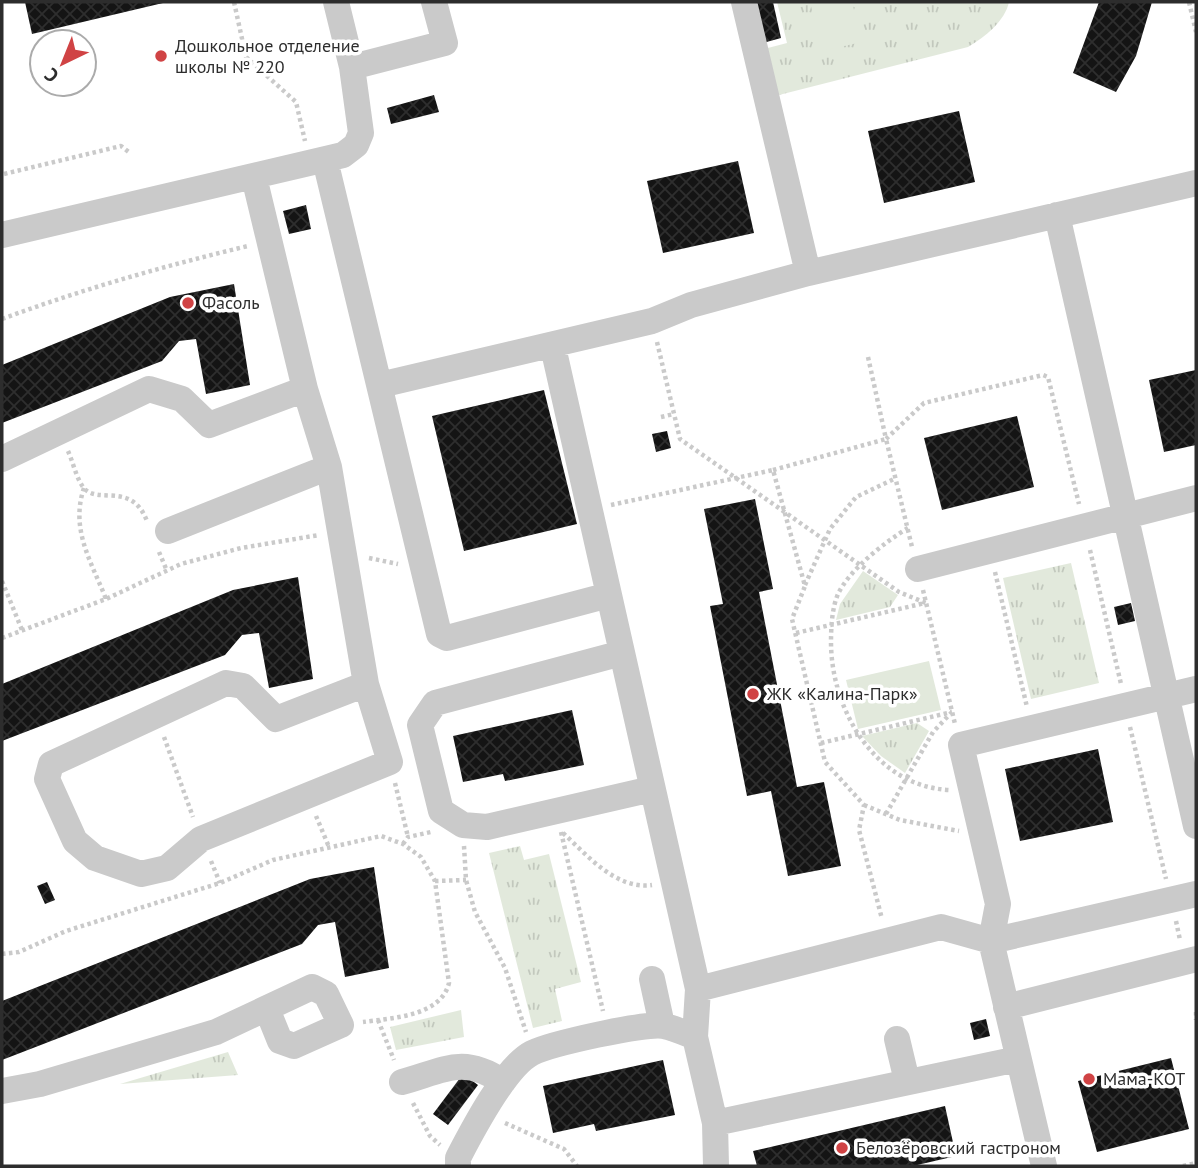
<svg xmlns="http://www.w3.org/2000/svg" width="1198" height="1168" font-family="'PT Sans',sans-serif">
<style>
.grass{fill:url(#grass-tufts)}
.pitch{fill:#e2e9dc}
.building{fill:url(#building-cross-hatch)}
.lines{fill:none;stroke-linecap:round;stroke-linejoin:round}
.path{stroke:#cacaca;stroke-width:4.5;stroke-dasharray:3.5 3.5;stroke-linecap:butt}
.minor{stroke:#cacaca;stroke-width:26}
.poi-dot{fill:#d04344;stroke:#fff;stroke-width:2.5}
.labels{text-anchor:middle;stroke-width:7;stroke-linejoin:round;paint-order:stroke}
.poi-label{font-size:18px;fill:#2d2d2d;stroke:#fff;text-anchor:start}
</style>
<defs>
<pattern id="grass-tufts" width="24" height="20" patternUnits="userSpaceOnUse" patternTransform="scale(1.75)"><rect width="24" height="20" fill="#e2e9dc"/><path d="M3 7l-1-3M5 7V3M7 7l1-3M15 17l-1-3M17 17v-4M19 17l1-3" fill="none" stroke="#c2c8bd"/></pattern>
<pattern id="building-cross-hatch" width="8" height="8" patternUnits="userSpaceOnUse" patternTransform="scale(1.75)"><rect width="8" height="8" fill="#141414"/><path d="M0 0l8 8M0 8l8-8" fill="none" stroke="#2e2e2e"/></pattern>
</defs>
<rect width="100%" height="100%" fill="#fff"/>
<path class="grass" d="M777,2H1009C1005,21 985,37 968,47L775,96L764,49L787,43Z
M1071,563L1099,683L1031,699L1003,578Z
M863,571L898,595L890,607L836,620L840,604Z
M917,723L929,731L905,773L881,756L862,736Z
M520,846L524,860L549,854L581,982L555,989L562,1021L533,1028L489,853Z
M461,1010L464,1037L396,1050L390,1027Z
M228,1052L238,1075L120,1084Z"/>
<path class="pitch" d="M810,2H852L862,42L822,51Z
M929,661L941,710L858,729L846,680Z"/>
<path class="building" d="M25,2H163V3L32,34Z
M753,2H773L781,38L763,43Z
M1099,2H1152L1136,56L1116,92L1073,73Z
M434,95L439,112L391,124L387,108Z
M959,111L975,182L884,203L868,131Z
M738,161L754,233L663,253L647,181Z
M306,205L311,229L289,234L283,211Z
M234,284L250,385L206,394L196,339L179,341L162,361L2,423V365L170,297Z
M1196,370V445L1164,452L1149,380Z
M544,390L577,524L464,551L432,416Z
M1017,416L1034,487L942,510L924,438Z
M667,431L671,448L656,452L652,434Z
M755,499L773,589L759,592L797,787L824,782L841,866L788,876L771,791L747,796L710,606L723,604L704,509Z
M298,577L313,679L269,688L259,633L242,635L225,655L2,741V684L233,590Z
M1131,603L1135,621L1118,625L1114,607Z
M572,710L584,765L505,781L503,774L463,782L453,736Z
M1098,749L1113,822L1020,841L1005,769Z
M374,867L389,968L345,977L335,922L318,925L302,944L2,1060V1001L310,879Z
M47,882L55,900L45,904L37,886Z
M986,1019L990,1036L974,1040L970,1023Z
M1171,1058L1189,1129L1097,1152L1078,1081Z
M663,1060L675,1115L596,1131L594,1124L553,1133L543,1086Z
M463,1074L478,1085L448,1125L433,1114Z
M945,1106L956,1156L913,1166H757L753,1151Z"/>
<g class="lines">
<path class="path" d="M234,2L246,57L296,102L305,141
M1189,2L1196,32
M4,174L121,146L130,153
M2,319C83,289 164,266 248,246
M657,342L680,439L899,592L926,603
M868,357L886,439L924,403L1043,375L1048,377L1079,504
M661,417L674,414
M68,451C73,462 76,477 83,487C97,506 131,480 147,521
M773,470L886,439L912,547
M84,488C70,529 91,561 106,599
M611,505L773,470L805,586L792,619L825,762L864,805L859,830L882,919
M908,528C885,542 850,569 838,594C832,608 831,627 831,642C831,709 875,787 950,790
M1090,550L1121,684
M159,552L167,571
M369,558L398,564
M995,572L1027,707
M2,581L22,630
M805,585L830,529L856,497L896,478
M923,590L955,724
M796,633L925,603
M2,638L106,599L181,564L241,548L319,535
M1130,727L1166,879
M164,737L193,817
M821,743L952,712
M395,783L408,837
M864,805L900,820L959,831
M886,814L933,732L952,712
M316,816L329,847
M561,832L603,1011
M563,833C587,855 616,890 652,885
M403,844L408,837L431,832
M464,846L466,880L475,912L505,968L526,1032
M211,861L220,883
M435,881L466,880
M1176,921L1180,940
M2,954L19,952L66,931L220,883L273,860L381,836L403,844L421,857L435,881L449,983C441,1016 393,1018 363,1022
M1196,1012V1020
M378,1020L394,1060
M413,1103L430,1136L440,1145
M505,1123L564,1149L577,1166
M1183,1166L1196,1163"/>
<path class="minor" d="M744,2L808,273
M352,67L445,43L434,2
M325,160L439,634L447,638L609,595
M254,177L305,389L329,467L366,684L390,762L201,839L167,868L141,874L95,858L75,841L47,779L51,764L226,683L243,686L276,719L366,684
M1057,215L1196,826
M2,235L343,155L356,145L361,133L352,67L336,2
M553,347L698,989L695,1037L715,1123L716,1166
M380,385L652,321L691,305L808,273L1196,183
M2,459L149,389L182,399L209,425L305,389
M168,531L329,467
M918,569L1196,498
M622,653L435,703L420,725L441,811L463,825L487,827L652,789
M652,979L662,1025
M698,989L941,927L991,941L1196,894
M1006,1007L1196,959
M897,1039L907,1081
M402,1082C445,1070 463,1055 503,1082
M2,1091L40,1084L216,1032L312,987L326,994L341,1025L294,1046L280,1041L267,1009
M715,1123L1018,1059
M458,1166V1158C472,1131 505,1067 532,1053C550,1044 646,1022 664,1026C674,1028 685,1033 695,1037
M1044,1166L991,941L998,904L961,745L1196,689"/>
</g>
<g class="poi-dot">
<circle cx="161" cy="56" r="7"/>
<circle cx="188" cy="303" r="7"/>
<circle cx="753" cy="694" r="7"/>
<circle cx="1089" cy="1079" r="7"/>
<circle cx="842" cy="1148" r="7"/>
</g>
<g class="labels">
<g class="poi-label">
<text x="175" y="52">Дошкольное отделение<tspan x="175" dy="21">школы № 220</tspan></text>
<text x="202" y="309">Фасоль</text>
<text x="767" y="700">ЖК «Калина-Парк»</text>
<text x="1103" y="1085">Мама-КОТ</text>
<text x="856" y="1154">Белозёровский гастроном</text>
</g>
</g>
<rect width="1198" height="1168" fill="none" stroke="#2d2d2d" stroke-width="7"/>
<g transform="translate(63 63) rotate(223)"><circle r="33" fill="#ffffff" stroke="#ababab" stroke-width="2"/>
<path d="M0-5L12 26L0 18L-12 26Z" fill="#d04344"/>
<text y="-10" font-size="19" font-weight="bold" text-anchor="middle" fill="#2d2d2d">С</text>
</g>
</svg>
